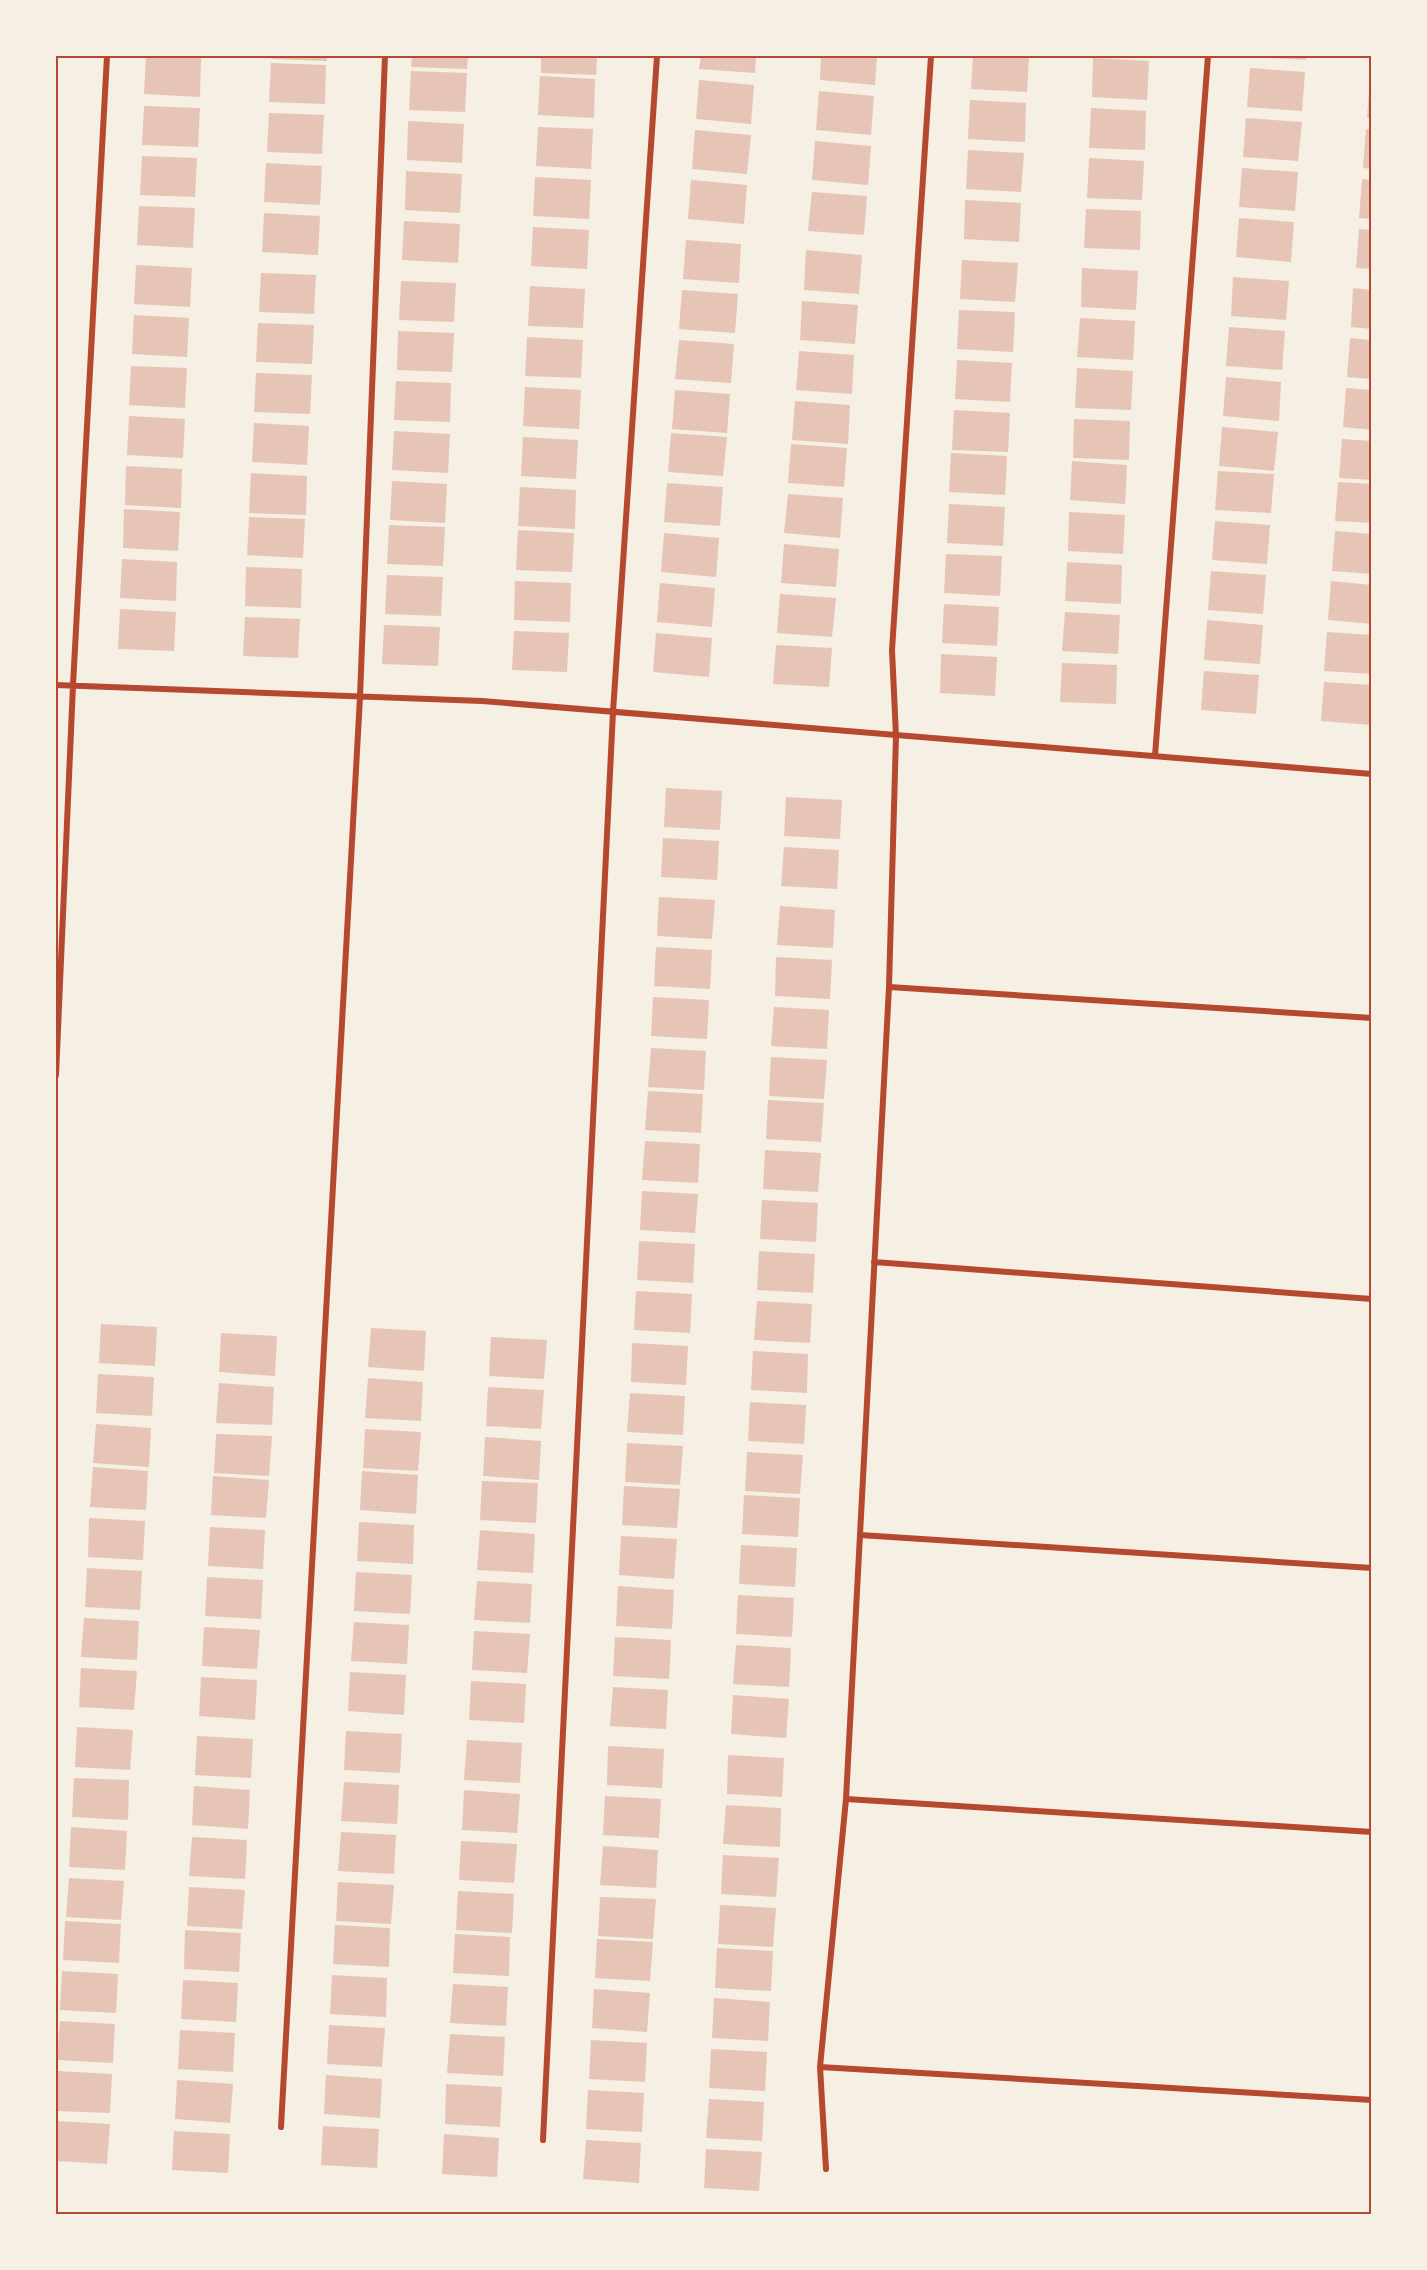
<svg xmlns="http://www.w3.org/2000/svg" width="1427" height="2270" font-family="'PT Sans Narrow',sans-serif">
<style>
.building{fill:#e6c5b7}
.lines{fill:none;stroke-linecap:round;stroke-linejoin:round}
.minor{stroke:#b5482f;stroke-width:6}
.neatline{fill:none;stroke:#b5482f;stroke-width:2}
</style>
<rect width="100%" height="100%" fill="#f6efe4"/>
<path class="building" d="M146,56L201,58L200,97L144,94Z
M272,56H327V61L272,59Z
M412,56H468L467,69L411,67Z
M541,56H597L596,75L541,73Z
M701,56H756L755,73L699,69Z
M821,56H877L875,85L820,80Z
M973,56H1029L1027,92L971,89Z
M1259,56H1306V60L1259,57Z
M1093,58L1149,61L1147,100L1092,97Z
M271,63L326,65L325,104L269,102Z
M1250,68L1305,72L1302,111L1247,107Z
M411,71L467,73L465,112L409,110Z
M540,76L595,79L594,118L538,115Z
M1370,79H1372V118H1367Z
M699,80L754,85L751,124L696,119Z
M819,91L874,96L871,135L816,130Z
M970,100L1026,103L1025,142L968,139Z
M144,106L200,108L198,147L142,145Z
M1091,108L1146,111L1145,150L1089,148Z
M269,113L324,115L322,154L267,152Z
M1246,118L1302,122L1298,161L1243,157Z
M408,121L464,124L462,163L407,160Z
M538,127L593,129L591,169L536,166Z
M1366,129H1372V169L1363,168Z
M695,130L751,135L747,174L692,169Z
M815,141L871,146L868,185L812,180Z
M968,150L1024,153L1021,192L966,189Z
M142,156L197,158L195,197L140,195Z
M1089,158L1144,161L1142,200L1087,198Z
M266,163L322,166L320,205L264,202Z
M1242,168L1298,172L1295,211L1239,207Z
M406,171L462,174L460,213L405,210Z
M535,177L591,180L589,219L533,216Z
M1362,179L1372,180V219L1359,218Z
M691,180L747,185L744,224L688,219Z
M812,192L867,196L864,235L808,231Z
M965,200L1021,203L1019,242L964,239Z
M139,206L195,208L193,248L137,245Z
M1086,209L1141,211L1140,250L1084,248Z
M264,213L320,216L318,255L262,252Z
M1239,218L1294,222L1291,262L1236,257Z
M404,221L460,224L458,263L402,260Z
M533,227L589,230L587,269L531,266Z
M1359,229L1372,230V269L1356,268Z
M686,240L741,244L739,283L683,279Z
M806,250L862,255L859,294L804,290Z
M962,260L1018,263L1015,302L960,299Z
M136,265L192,268L190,307L134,304Z
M1082,268L1138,271L1136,310L1081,307Z
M261,273L316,275L314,314L259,312Z
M1233,277L1289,281L1286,320L1231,316Z
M401,281L456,283L454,322L399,320Z
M530,286L585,289L583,328L528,326Z
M1353,288L1372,290V329L1351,327Z
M682,290L738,294L735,333L679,329Z
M802,301L858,305L855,344L800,340Z
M959,310L1015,312L1013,352L957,349Z
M134,315L189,318L187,357L132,354Z
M1080,318L1135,321L1133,360L1077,357Z
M258,323L314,325L312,364L256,362Z
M1229,327L1285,331L1282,370L1226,366Z
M398,331L454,333L452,372L397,370Z
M527,337L583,340L581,378L525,376Z
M1350,338L1372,340V379L1347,377Z
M679,340L734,344L731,383L675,379Z
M799,351L854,355L852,394L796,390Z
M957,360L1012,363L1010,402L955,399Z
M131,366L187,368L185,408L129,405Z
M1077,368L1133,371L1131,410L1075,408Z
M256,373L312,375L310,414L254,412Z
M1226,377L1281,382L1279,421L1223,416Z
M396,381L451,383L450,422L394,420Z
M525,387L581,390L579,429L523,426Z
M1346,388L1372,390V430L1343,427Z
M675,390L730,394L727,433L672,429Z
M795,401L850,405L848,444L792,440Z
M954,410L1010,413L1008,452L952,450Z
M129,416L185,419L183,458L127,455Z
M1074,419L1130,421L1129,460L1073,458Z
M254,423L309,426L307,465L252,462Z
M1222,427L1278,432L1274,471L1219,466Z
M394,431L450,434L448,473L392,470Z
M671,433L727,437L723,476L668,472Z
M523,437L578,440L576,479L521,476Z
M1342,439L1372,441V480L1339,478Z
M791,444L847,448L844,487L788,483Z
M951,453L1007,456L1005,495L949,492Z
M1072,461L1127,465L1125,504L1070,500Z
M126,466L182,469L181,508L125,505Z
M1218,471L1274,474L1271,513L1215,510Z
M251,473L307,476L306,515L249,513Z
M392,481L447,484L445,523L390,520Z
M1338,482L1372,484V523L1335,521Z
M667,483L723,487L720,526L664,522Z
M520,487L576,490L575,529L518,526Z
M788,494L843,498L840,538L784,533Z
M949,504L1005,507L1003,546L947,543Z
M124,509L180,512L178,551L123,548Z
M1069,512L1125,515L1123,554L1068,551Z
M249,517L305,519L303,558L247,555Z
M1215,521L1270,525L1267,564L1212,560Z
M389,525L445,527L443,566L387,564Z
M518,530L574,533L572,572L516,570Z
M1335,531L1372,534V574L1332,571Z
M664,533L719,538L716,577L661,572Z
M784,544L839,549L836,587L781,583Z
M946,554L1002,556L1000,596L944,593Z
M122,559L177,562L176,601L120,598Z
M1067,562L1122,565L1121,604L1065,601Z
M246,567L302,569L301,608L245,606Z
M1211,571L1266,575L1263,614L1208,610Z
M387,575L443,577L441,616L385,614Z
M515,581L571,583L570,622L514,620Z
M1331,581L1372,585V624L1328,620Z
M660,583L715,588L712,627L657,622Z
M780,594L836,598L832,637L777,633Z
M944,604L999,607L997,646L942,643Z
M120,609L176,612L174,651L118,649Z
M1065,612L1120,615L1118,654L1062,651Z
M245,617L300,619L298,658L243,656Z
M1207,620L1263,625L1260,664L1204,660Z
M384,625L440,627L438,666L382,664Z
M514,631L569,633L567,672L512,670Z
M1327,632L1372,635V674L1324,671Z
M656,633L712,638L709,677L653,672Z
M776,645L832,648L829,687L773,684Z
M941,654L997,657L995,696L940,693Z
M1062,663L1117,665L1116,704L1060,702Z
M1204,671L1259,675L1256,714L1201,710Z
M1324,682L1372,685V725L1321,721Z
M666,788L722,791L720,830L664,827Z
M786,797L842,800L840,839L784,836Z
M663,838L719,841L717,880L661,877Z
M784,847L839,850L837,889L781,886Z
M659,897L715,900L712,939L657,936Z
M780,906L835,910L833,948L777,945Z
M656,947L712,950L710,989L654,986Z
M776,957L832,960L830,999L775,996Z
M653,997L709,1000L707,1039L651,1036Z
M774,1007L829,1010L827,1049L771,1046Z
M651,1048L706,1051L704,1090L648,1087Z
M771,1057L827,1060L824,1099L769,1096Z
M648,1091L703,1094L701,1133L645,1130Z
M768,1100L824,1103L821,1142L766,1139Z
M645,1141L700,1144L698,1183L642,1180Z
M765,1150L821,1153L818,1192L763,1189Z
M642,1191L698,1194L695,1233L640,1230Z
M762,1200L818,1203L816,1242L760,1239Z
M639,1241L695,1244L693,1283L637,1280Z
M759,1251L815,1254L813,1293L757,1290Z
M636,1291L692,1294L690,1333L634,1330Z
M757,1301L812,1304L810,1343L754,1340Z
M101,1324L157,1327L155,1366L99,1363Z
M371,1328L426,1331L424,1371L368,1367Z
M221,1333L277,1336L275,1376L219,1372Z
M491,1337L547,1340L544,1379L489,1376Z
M632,1343L688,1346L686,1385L631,1382Z
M753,1351L808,1354L807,1393L751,1390Z
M98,1374L154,1377L152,1416L96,1413Z
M368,1378L423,1382L421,1421L365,1418Z
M219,1383L274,1387L272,1425L216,1423Z
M488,1387L544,1390L541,1429L486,1426Z
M630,1393L685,1396L683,1435L627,1432Z
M750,1402L806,1405L804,1444L748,1441Z
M96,1424L151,1428L149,1467L93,1463Z
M365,1429L421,1432L418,1471L363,1468Z
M216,1434L272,1436L269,1476L214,1473Z
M485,1437L541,1441L539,1480L483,1476Z
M627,1443L683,1446L680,1485L625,1482Z
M747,1452L803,1455L800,1494L745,1491Z
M93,1467L148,1471L146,1510L90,1507Z
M362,1471L418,1475L416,1514L360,1510Z
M213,1476L269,1480L266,1518L211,1515Z
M482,1481L538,1483L536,1523L480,1520Z
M624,1486L680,1489L677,1528L622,1525Z
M744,1495L800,1498L798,1537L742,1534Z
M89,1518L145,1521L143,1560L88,1557Z
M359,1522L414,1525L413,1564L357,1561Z
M210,1527L265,1530L263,1569L208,1566Z
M480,1530L535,1534L533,1573L477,1570Z
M621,1536L677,1539L674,1579L619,1575Z
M741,1545L797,1548L795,1587L739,1584Z
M87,1568L142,1571L140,1610L85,1607Z
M356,1572L412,1575L410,1614L354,1611Z
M207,1577L263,1580L261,1619L205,1616Z
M477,1581L532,1584L530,1623L474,1620Z
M618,1586L674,1590L672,1629L616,1626Z
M738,1595L794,1598L792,1637L736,1634Z
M84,1618L139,1621L137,1660L81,1657Z
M354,1622L409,1625L407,1664L351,1661Z
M204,1627L260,1630L257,1669L202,1666Z
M474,1631L530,1634L527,1673L472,1670Z
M615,1637L671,1640L669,1679L613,1676Z
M736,1645L791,1648L789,1687L733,1684Z
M81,1668L137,1671L134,1710L79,1707Z
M350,1672L406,1675L404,1715L348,1711Z
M201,1677L257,1680L255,1720L199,1716Z
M471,1681L526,1684L524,1723L469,1720Z
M613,1687L668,1690L666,1729L610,1726Z
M733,1695L789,1699L786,1738L731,1734Z
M77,1727L133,1730L130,1770L75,1767Z
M346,1731L402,1734L400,1773L344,1770Z
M197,1736L253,1739L251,1778L195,1775Z
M467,1740L522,1743L520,1783L464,1780Z
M608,1746L664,1749L662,1788L607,1785Z
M728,1755L784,1758L782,1797L727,1794Z
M74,1778L129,1780L128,1820L72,1817Z
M344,1782L399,1785L397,1824L341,1821Z
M194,1786L250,1790L248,1829L192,1825Z
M464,1790L520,1794L517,1833L462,1830Z
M605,1796L661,1799L659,1838L603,1835Z
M726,1805L781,1808L780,1847L723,1844Z
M71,1827L127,1831L125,1870L69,1867Z
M341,1832L396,1835L394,1874L338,1871Z
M192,1837L247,1840L245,1879L189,1876Z
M461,1841L517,1844L514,1883L459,1880Z
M603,1846L658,1850L656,1888L600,1885Z
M723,1855L779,1858L776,1897L721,1894Z
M69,1878L124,1881L121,1920L66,1917Z
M338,1882L394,1885L391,1924L336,1921Z
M189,1887L245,1890L242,1929L187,1926Z
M458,1891L514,1894L512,1933L456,1930Z
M600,1897L656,1899L653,1939L598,1936Z
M720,1905L776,1908L773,1947L718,1944Z
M65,1921L121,1924L119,1963L63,1960Z
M335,1925L390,1928L389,1967L333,1964Z
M185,1930L241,1933L239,1972L184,1969Z
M455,1934L510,1937L509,1976L453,1973Z
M597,1939L653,1942L650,1981L595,1978Z
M717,1948L773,1951L771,1991L715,1988Z
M62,1971L118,1974L116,2013L60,2010Z
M332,1975L387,1978L386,2017L330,2014Z
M183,1980L238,1983L236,2022L181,2019Z
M453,1984L508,1987L506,2026L450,2023Z
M594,1989L650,1993L647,2032L592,2028Z
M714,1998L770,2002L768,2041L712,2038Z
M60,2021L115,2024L113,2063L57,2060Z
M329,2025L385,2028L382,2067L327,2064Z
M180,2030L235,2033L233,2072L178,2069Z
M450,2034L505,2037L503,2076L447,2073Z
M591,2040L647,2043L645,2082L589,2079Z
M711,2049L767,2052L765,2091L709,2088Z
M57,2071L112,2074L110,2113L56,2111Z
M326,2075L382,2079L380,2118L324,2114Z
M177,2080L233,2084L230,2123L175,2119Z
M446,2084L502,2087L500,2127L445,2124Z
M588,2090L644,2093L642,2132L586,2129Z
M709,2099L764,2102L762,2141L706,2138Z
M56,2121L110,2124L107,2164L56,2161Z
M323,2126L379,2129L377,2168L321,2165Z
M174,2131L230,2134L228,2173L172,2170Z
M444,2134L499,2138L497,2177L442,2174Z
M586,2140L641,2143L639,2183L583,2179Z
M706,2149L762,2152L759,2191L704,2188Z"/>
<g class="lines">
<path class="minor" d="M56,685L482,701L1372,774
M1155,756L1208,56
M889,987L1372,1018
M56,1075L73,685L107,56
M874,1262L1372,1299
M860,1535L1372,1568
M846,1799L1372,1832
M820,2067L1372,2100
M281,2127L360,697L385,56
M543,2140L613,712L657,56
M826,2169L820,2067L846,1799L889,987L896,736L892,650L931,56"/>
</g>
<rect width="1427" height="2270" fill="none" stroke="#f6efe4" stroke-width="114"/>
<rect x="57" y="57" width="1313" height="2156" class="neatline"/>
</svg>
